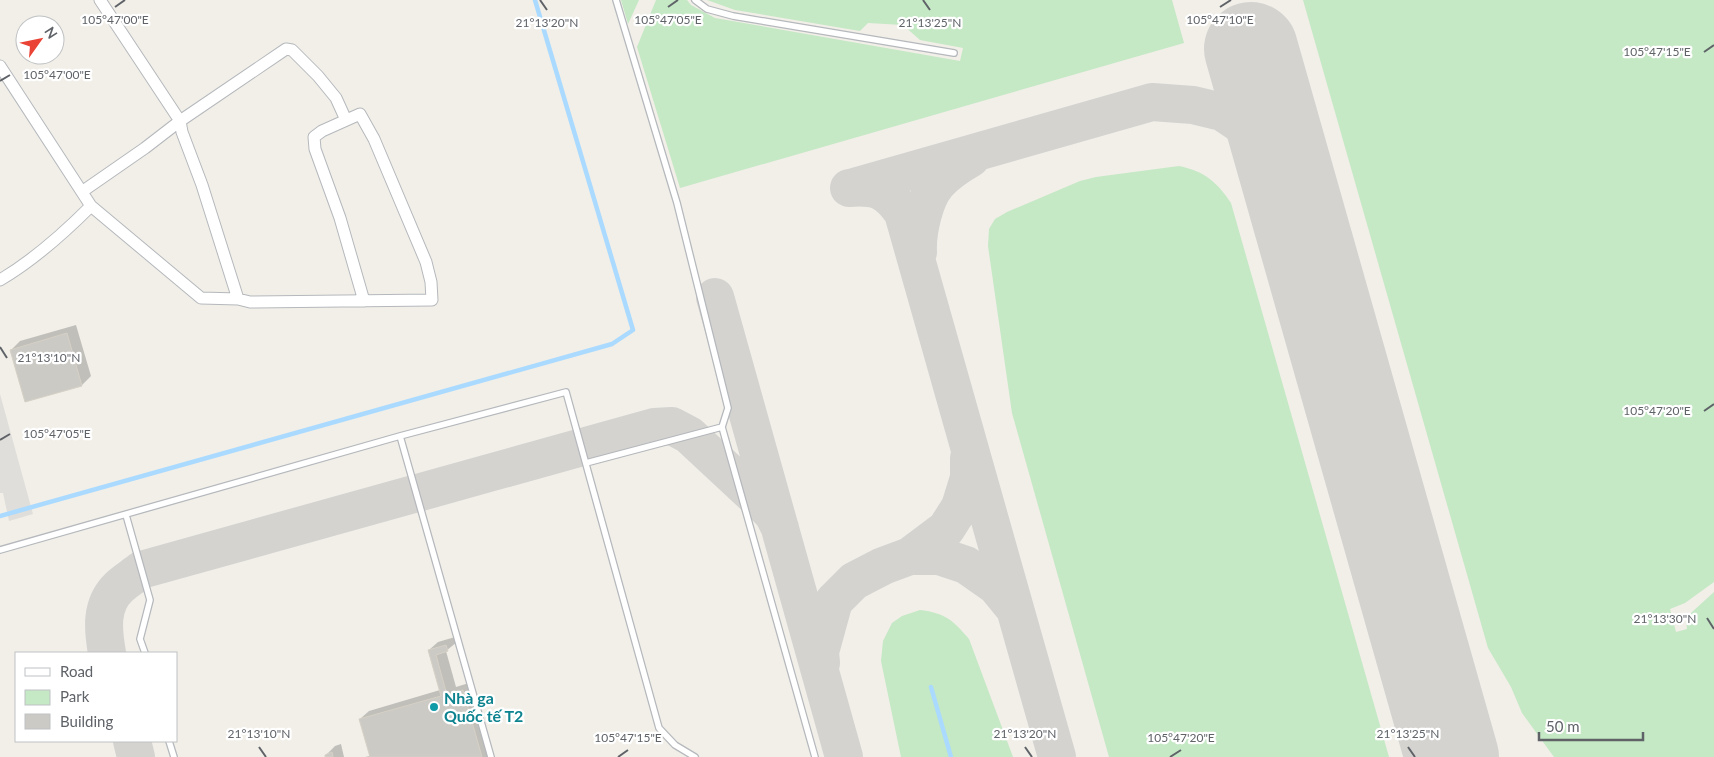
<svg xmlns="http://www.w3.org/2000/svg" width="1714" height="757" font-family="Lato,sans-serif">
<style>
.industrial{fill:#e0deda}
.green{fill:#c5e8c5}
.shadow{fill:#0003}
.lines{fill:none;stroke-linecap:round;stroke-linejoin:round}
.stream{stroke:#aadaff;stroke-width:4.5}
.taxiway{stroke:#d4d3d0;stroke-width:38}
.runway{stroke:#d4d3d0;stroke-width:94}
.building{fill:#cccac5;stroke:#d6d1c6}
.lane-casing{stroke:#b5b8bc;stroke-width:8}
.street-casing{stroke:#b5b8bc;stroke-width:13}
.lane{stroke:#fff;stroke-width:5.5}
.street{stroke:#fff;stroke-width:11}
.ticks{fill:none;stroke:#5f6368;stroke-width:2}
.culture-dot{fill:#0f9aa8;stroke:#fff;stroke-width:2}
.labels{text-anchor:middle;stroke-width:4.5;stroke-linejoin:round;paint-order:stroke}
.culture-label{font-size:16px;font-weight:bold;fill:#0d838f;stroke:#fff;text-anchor:start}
.ticks-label{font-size:12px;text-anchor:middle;fill:#5f6368;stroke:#fff;stroke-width:4.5;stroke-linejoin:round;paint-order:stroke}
</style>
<rect width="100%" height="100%" fill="#f1efe8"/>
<path class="industrial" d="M0,394L33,514L9,521L3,493H0Z"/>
<path class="green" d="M621,0H639L628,24Z
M656,0H687L691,5L715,18L960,61L963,48L920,40L903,25L868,23L860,31L735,10L707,0H1172L1184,43L680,188L637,47Z
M1303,0H1714V582L1685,603L1670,609L1676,632L1687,629L1686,620L1692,612L1714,592V757H1554L1522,713L1511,687L1488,648Z
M1179,166C1204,171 1217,182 1231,203L1389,757H1109L1012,413L988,246L989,229L995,219L1007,212L1080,181L1096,177Z
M920,610C945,613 953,620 969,639L1013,757H901L881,661L883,641L892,623L902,616Z"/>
<path class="shadow" d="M76,325L91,376L82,385L25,401L11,350L20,341Z
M455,637L457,642L446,651L456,687L472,682L493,757H365L370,756L360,719L369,711L440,690L429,650L438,642Z
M341,744L344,757H327L326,755L335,746Z"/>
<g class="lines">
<path class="stream" d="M0,516L612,344L633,330L535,0
M931,687L951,757"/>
<path class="taxiway" d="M854,187L1152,102L1193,105L1222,112L1249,130L1269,149L1287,177
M849,188C877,186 887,190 903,213L1057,757
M918,252C917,233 924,199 937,184C946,173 959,165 971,158
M715,297L844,757
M910,556H939L966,565L996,586L1014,608
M107,653C103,630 100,605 119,587C125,581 134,576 141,570L654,427L672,426L689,435L763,504L773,514L780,528
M821,663L820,652L834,601L854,581L883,566L910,556L946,529L960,507L969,478V458
M132,741L136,757"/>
<path class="runway" d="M1251,49L1452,757"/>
</g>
<path class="building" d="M67,333L82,386L25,402L10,350Z
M446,645L448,651L436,655L447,695L463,690L482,757H370L359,719L441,696L428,650Z
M332,752L333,757H325V755Z"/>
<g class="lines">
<defs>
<path id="lane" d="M616,0L677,203L728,408L722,427L815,757
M695,0L707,9L733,16L954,53
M400,436L491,757
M586,463L722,427
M126,515L150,600L140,639L145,653
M0,550L400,436L566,392L659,728L675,745L695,757
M169,741L174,757"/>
<path id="street" d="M100,0L180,121L182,132L202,185L238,299
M0,66L91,206L201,298L238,299L250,302L432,300L431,282L426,262L374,139L360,114L322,131L314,137L315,149L340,218L364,301
M83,191L145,148L180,121L286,49L292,50L318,76L336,98L346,120
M0,280C34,260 63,234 91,206"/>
</defs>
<use href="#lane" class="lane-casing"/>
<use href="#street" class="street-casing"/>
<use href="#lane" class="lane"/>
<use href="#street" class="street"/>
</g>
<path class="ticks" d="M540,0L547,10M923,0L930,10M115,7L125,0M668,7L678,0M1220,7L1231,0M1704,52L1714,45M0,81L10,75M0,347L7,358M1704,411L1714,404M0,440L10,434M1707,618L1714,629M259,747L266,757M1025,747L1032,757M1408,747L1415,757M618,757L628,750M1170,757L1181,750"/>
<circle class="culture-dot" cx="434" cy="707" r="5"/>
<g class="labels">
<g class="culture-label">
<text x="444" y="704">Nhà ga<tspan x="444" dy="18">Quốc tế T2</tspan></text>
</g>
</g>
<g class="ticks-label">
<text x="115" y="24">105°47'00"E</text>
<text x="668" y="24">105°47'05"E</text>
<text x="1220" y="24">105°47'10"E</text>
<text x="547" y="27">21°13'20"N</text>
<text x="930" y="27">21°13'25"N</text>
<text x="1657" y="56">105°47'15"E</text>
<text x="57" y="79">105°47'00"E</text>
<text x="49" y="362">21°13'10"N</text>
<text x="1657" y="415">105°47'20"E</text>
<text x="57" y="438">105°47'05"E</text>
<text x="1665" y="623">21°13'30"N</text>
<text x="259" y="738">21°13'10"N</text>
<text x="1025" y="738">21°13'20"N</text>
<text x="1408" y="738">21°13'25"N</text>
<text x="628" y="742">105°47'15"E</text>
<text x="1181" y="742">105°47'20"E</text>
</g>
<rect x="15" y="652" width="162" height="90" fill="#ffffff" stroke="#bfc1c3"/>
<rect x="25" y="668" width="25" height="8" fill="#ffffff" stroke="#bfc1c3"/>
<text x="60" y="677" font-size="15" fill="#5f6368">Road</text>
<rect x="25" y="690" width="25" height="15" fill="#c5e8c5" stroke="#bfc1c3"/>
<text x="60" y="702" font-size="15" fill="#5f6368">Park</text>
<rect x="25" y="714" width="25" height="15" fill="#cccac5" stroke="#bfc1c3"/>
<text x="60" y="727" font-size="15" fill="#5f6368">Building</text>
<g transform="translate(40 40) rotate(57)"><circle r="24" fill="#ffffff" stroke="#bfc1c3"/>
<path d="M0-4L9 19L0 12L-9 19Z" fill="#ea4335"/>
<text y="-8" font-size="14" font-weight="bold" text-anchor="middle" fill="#5f6368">N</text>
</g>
<path d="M1539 732v8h104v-8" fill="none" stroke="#5f6368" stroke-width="2.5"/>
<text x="1546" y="732" font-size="15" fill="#5f6368" stroke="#ffffff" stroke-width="4" paint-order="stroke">50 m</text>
</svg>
